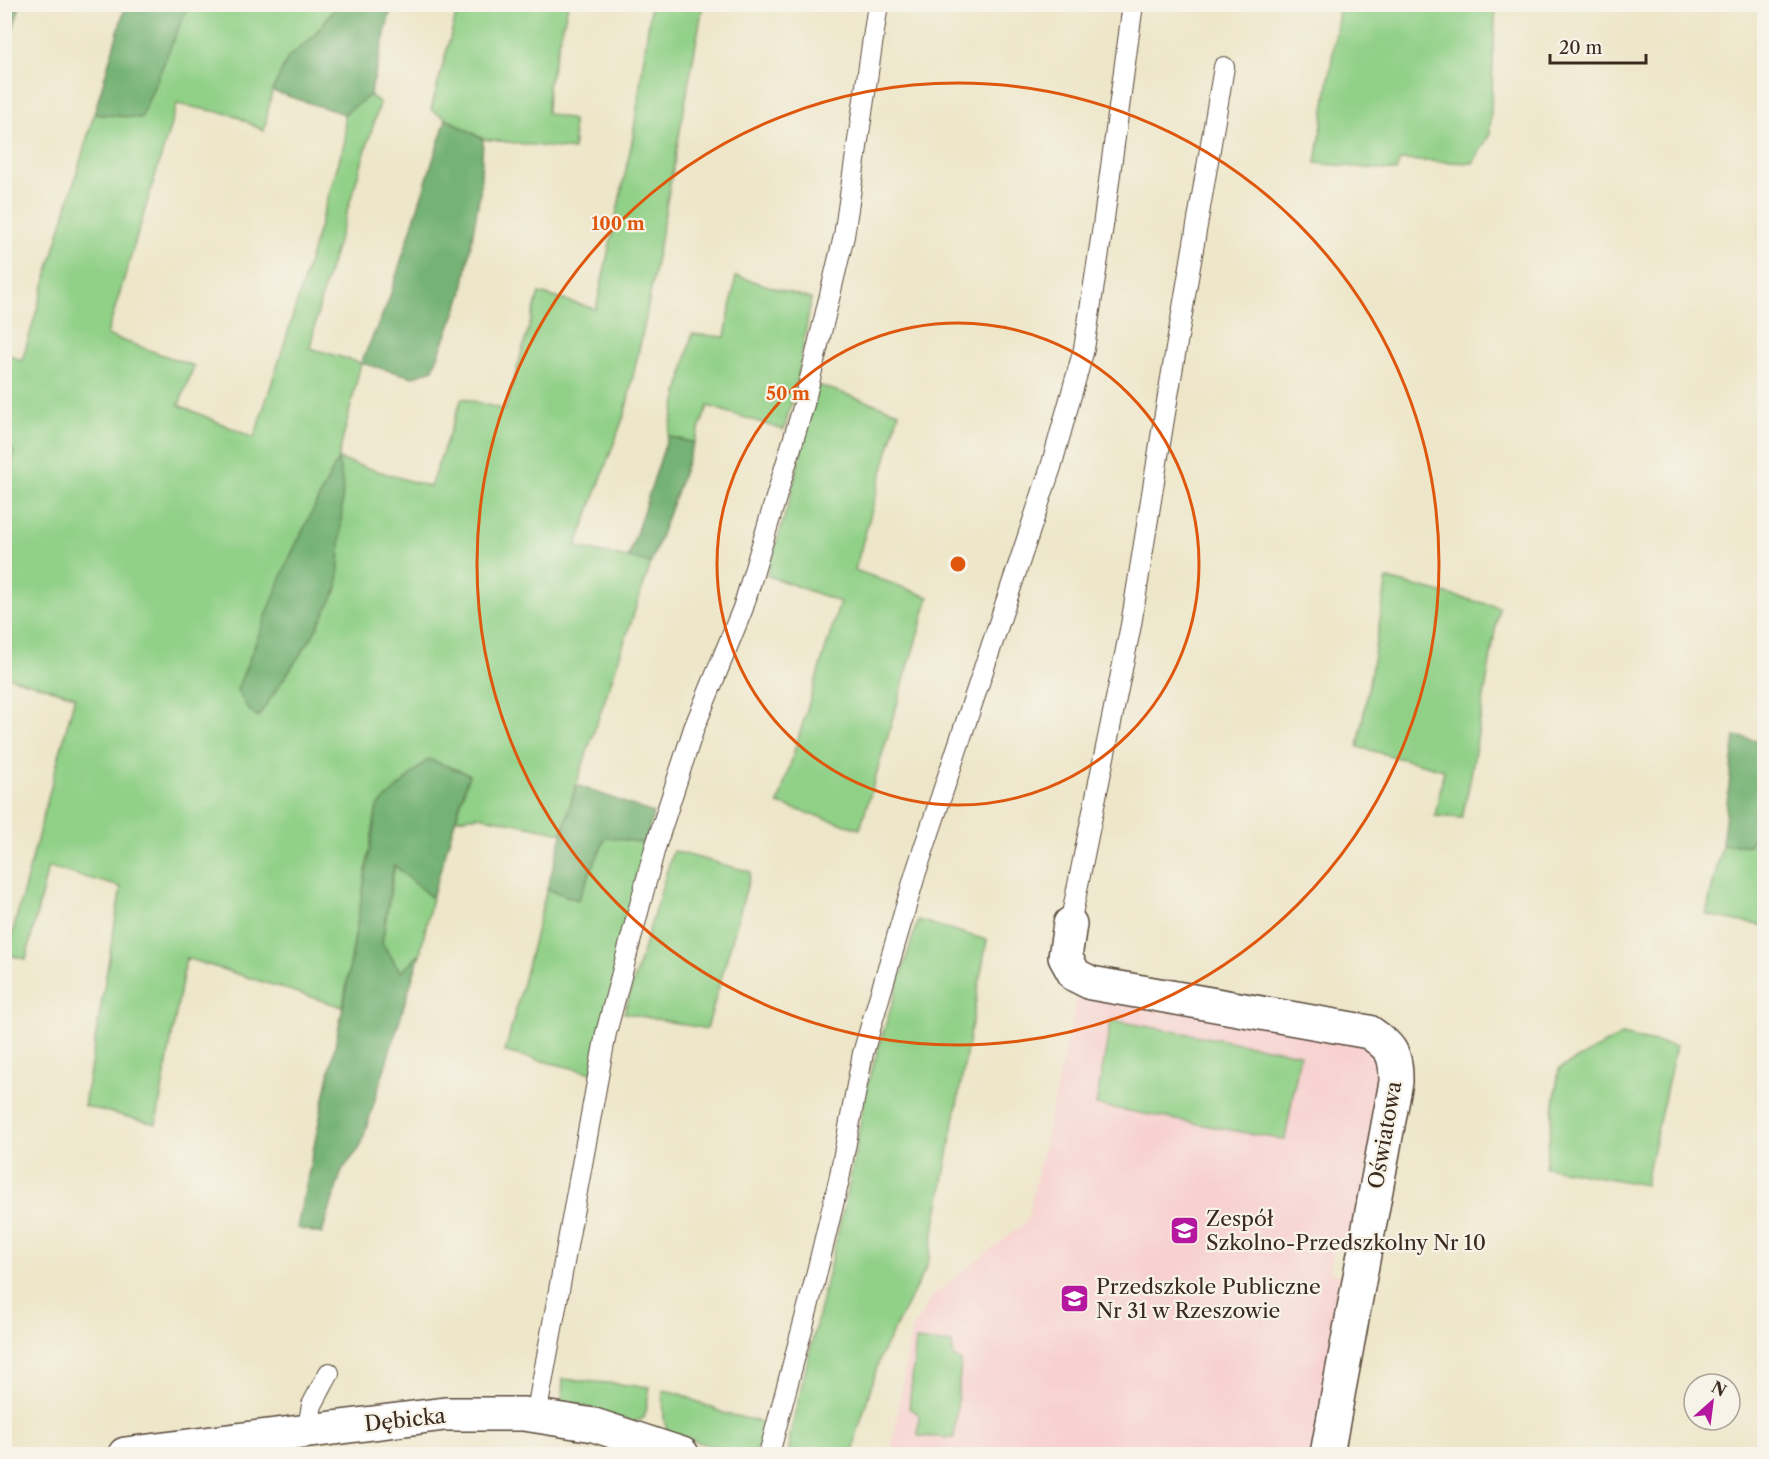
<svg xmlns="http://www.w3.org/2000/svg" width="1769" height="1459" font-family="'Libre Caslon Text',serif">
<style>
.built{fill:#f7d0cf}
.green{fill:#90d087;stroke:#667d52;stroke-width:1.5;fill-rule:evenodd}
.forest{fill:#74b274;stroke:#586e49;stroke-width:1.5}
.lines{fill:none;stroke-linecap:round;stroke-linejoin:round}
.service-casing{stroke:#564638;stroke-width:22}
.minor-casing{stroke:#564638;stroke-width:36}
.tertiary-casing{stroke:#564638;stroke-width:36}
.service{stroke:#fff;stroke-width:20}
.minor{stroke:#fff;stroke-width:33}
.tertiary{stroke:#fff;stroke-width:33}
.ring{fill:none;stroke:#df570d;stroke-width:3}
.labels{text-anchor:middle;stroke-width:4.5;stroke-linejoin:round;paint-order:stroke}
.street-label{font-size:21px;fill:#3b2a1e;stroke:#f7f3e8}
.poi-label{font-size:21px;fill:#3b2a1e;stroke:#f7f3e8;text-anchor:start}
.centre{fill:#df570d;stroke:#f7f3e8;stroke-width:3}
.ring-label{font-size:18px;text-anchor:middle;font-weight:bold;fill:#df570d;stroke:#f7f3e8;stroke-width:4.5;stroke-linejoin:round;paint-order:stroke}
</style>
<rect width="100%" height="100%" fill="#f7f3e8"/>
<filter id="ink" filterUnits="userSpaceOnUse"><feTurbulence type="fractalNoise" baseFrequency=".0167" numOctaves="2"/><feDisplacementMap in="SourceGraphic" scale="12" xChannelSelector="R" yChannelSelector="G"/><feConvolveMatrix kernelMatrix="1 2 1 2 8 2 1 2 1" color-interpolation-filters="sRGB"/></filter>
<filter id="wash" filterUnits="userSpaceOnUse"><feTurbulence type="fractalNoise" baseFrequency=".008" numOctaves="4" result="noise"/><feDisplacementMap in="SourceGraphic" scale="24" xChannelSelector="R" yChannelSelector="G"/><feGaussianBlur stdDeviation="1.35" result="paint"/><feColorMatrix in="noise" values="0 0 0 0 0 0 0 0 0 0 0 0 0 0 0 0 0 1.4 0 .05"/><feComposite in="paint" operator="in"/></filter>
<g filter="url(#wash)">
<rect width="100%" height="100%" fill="#ede6c9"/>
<path class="built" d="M1078,991L1355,1040L1374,1053L1380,1065L1382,1088L1354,1242L1334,1243L1330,1273L1347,1276L1317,1454H891L911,1332L932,1296L1027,1221Z"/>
<path class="green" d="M459,4L568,5L548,87L547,113L573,120L574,150L483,139L431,110Z
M188,5H337L314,36L288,58L272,91L264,131L234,115L177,104L107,335L194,366L179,405L254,438L285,342L345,141L344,114L370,95L380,103L322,294L310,348L361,363L338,459L430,487L462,398L505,410L539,293L596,309L633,137L651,5H703L645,322L625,413L576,547L651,563L576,785L562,833L479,816L456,819L469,774L452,769L377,807L343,1007L186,958L156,1124L84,1106L121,887L48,867L26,959L8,955L15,923L75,696L5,676L4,501L14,454L5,437L4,352L22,361L94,114L141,118ZM338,460L258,716L248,709L287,563Z
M1340,5H1498L1495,17L1490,134L1473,163L1400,160L1396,171L1316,163Z
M736,276L811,299L798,377L784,430L708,406L694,443L668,436L692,334L725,337Z
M818,385L899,412L855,570L929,597L860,829L778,804L840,602L766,575L789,502Z
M1387,579L1499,607L1470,781L1462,818L1435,816L1444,770L1358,747Z
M1764,797V926L1706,915L1722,845H1750Z
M606,837L646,843L593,1073L505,1052L547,889L578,900Z
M673,851L751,872L707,1029L624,1013Z
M395,864L432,898L420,954L401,972L382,943Z
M918,920L987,940L928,1264L880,1357L857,1434L853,1454H789L790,1435L849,1185L867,1085Z
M1111,1020L1300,1054L1285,1140L1096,1105Z
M1621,1035L1676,1046L1645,1185L1545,1167L1559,1069Z
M916,1340L952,1344L953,1356L961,1362L954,1438L918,1436L919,1414L909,1408Z
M563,1379L650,1387L644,1418L634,1422L562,1400Z
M663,1390L678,1393L723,1413L770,1424L757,1449L751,1454H735L668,1432L664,1421Z"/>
<path class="forest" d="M5,4L20,5L5,57L4,5Z
M126,4L188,5L141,118L94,114Z
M337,5H392L370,95L344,114L272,91L288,58L314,36Z
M446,119L483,139L480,193L462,295L433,369L413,377L361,363L388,302Z
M668,436L694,443L651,563L628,558Z
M5,437L14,453L5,501Z
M338,459L343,485L338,587L312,637L258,717L248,709L237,690L287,563Z
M1735,736L1764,742V797L1750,845H1722Z
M428,759L469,774L432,898L394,865L382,943L401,972L420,954L360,1148L342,1170L322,1234L297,1228L343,1007L377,807Z
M576,785L653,813L646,843L606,837L578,900L547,889Z"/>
</g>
<g filter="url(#ink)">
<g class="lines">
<defs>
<path id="service" d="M1070,924L1131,625L1163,425L1224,67
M536,1416L606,1033L655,848L694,728L743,608L804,404L844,236L878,4
M307,1432L312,1405L329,1373
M769,1454L813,1288L839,1180L863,1053L916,872L1051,467L1084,349L1103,226L1133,4"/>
<path id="minor" d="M1070,924L1065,957L1075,975L1091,983L1369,1032C1392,1048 1396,1053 1396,1082L1327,1454"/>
<path id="tertiary" d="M125,1454L445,1414H524L594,1425L682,1454"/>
</defs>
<use href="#service" class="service-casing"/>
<use href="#minor" class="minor-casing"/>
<use href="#tertiary" class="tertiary-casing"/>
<use href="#service" class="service"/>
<use href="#minor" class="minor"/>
<use href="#tertiary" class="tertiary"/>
</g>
</g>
<g class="ring">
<circle cx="958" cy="564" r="241"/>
<circle cx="958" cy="564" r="481"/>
</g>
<defs>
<symbol id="school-square" viewBox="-11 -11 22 22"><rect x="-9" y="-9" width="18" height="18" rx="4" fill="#b5179e" stroke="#f7f3e8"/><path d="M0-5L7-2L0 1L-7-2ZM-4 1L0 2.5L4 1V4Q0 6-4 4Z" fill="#fff"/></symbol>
</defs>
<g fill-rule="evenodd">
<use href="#school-square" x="1168" y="1214" width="33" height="33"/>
<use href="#school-square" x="1058" y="1282" width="33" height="33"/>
</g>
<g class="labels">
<g class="street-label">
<text transform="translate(1385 1135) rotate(-80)" y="7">Oświatowa</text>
<text transform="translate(405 1420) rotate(-6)" y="7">Dębicka</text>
</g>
<g class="poi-label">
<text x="1206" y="1226">Zespół<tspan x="1206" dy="24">Szkolno-Przedszkolny Nr 10</tspan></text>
<text x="1096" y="1294">Przedszkole Publiczne<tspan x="1096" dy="24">Nr 31 w Rzeszowie</tspan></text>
</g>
</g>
<circle cx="958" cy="564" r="9" class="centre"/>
<g class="ring-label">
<text x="618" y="230">100 m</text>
<text x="788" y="400">50 m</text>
</g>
<rect width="1769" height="1459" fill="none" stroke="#f7f3e8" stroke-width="24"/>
<g transform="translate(1712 1402) rotate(28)"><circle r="28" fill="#f7f3e8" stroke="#aca397" stroke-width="1.5"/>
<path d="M0-4.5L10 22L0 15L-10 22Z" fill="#b5179e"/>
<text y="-9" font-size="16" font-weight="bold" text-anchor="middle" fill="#3b2a1e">N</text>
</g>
<path d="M1550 54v9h96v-9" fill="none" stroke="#3b2a1e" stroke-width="3"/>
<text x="1559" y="54" font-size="18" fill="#3b2a1e" stroke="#f7f3e8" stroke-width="4.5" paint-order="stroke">20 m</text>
</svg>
